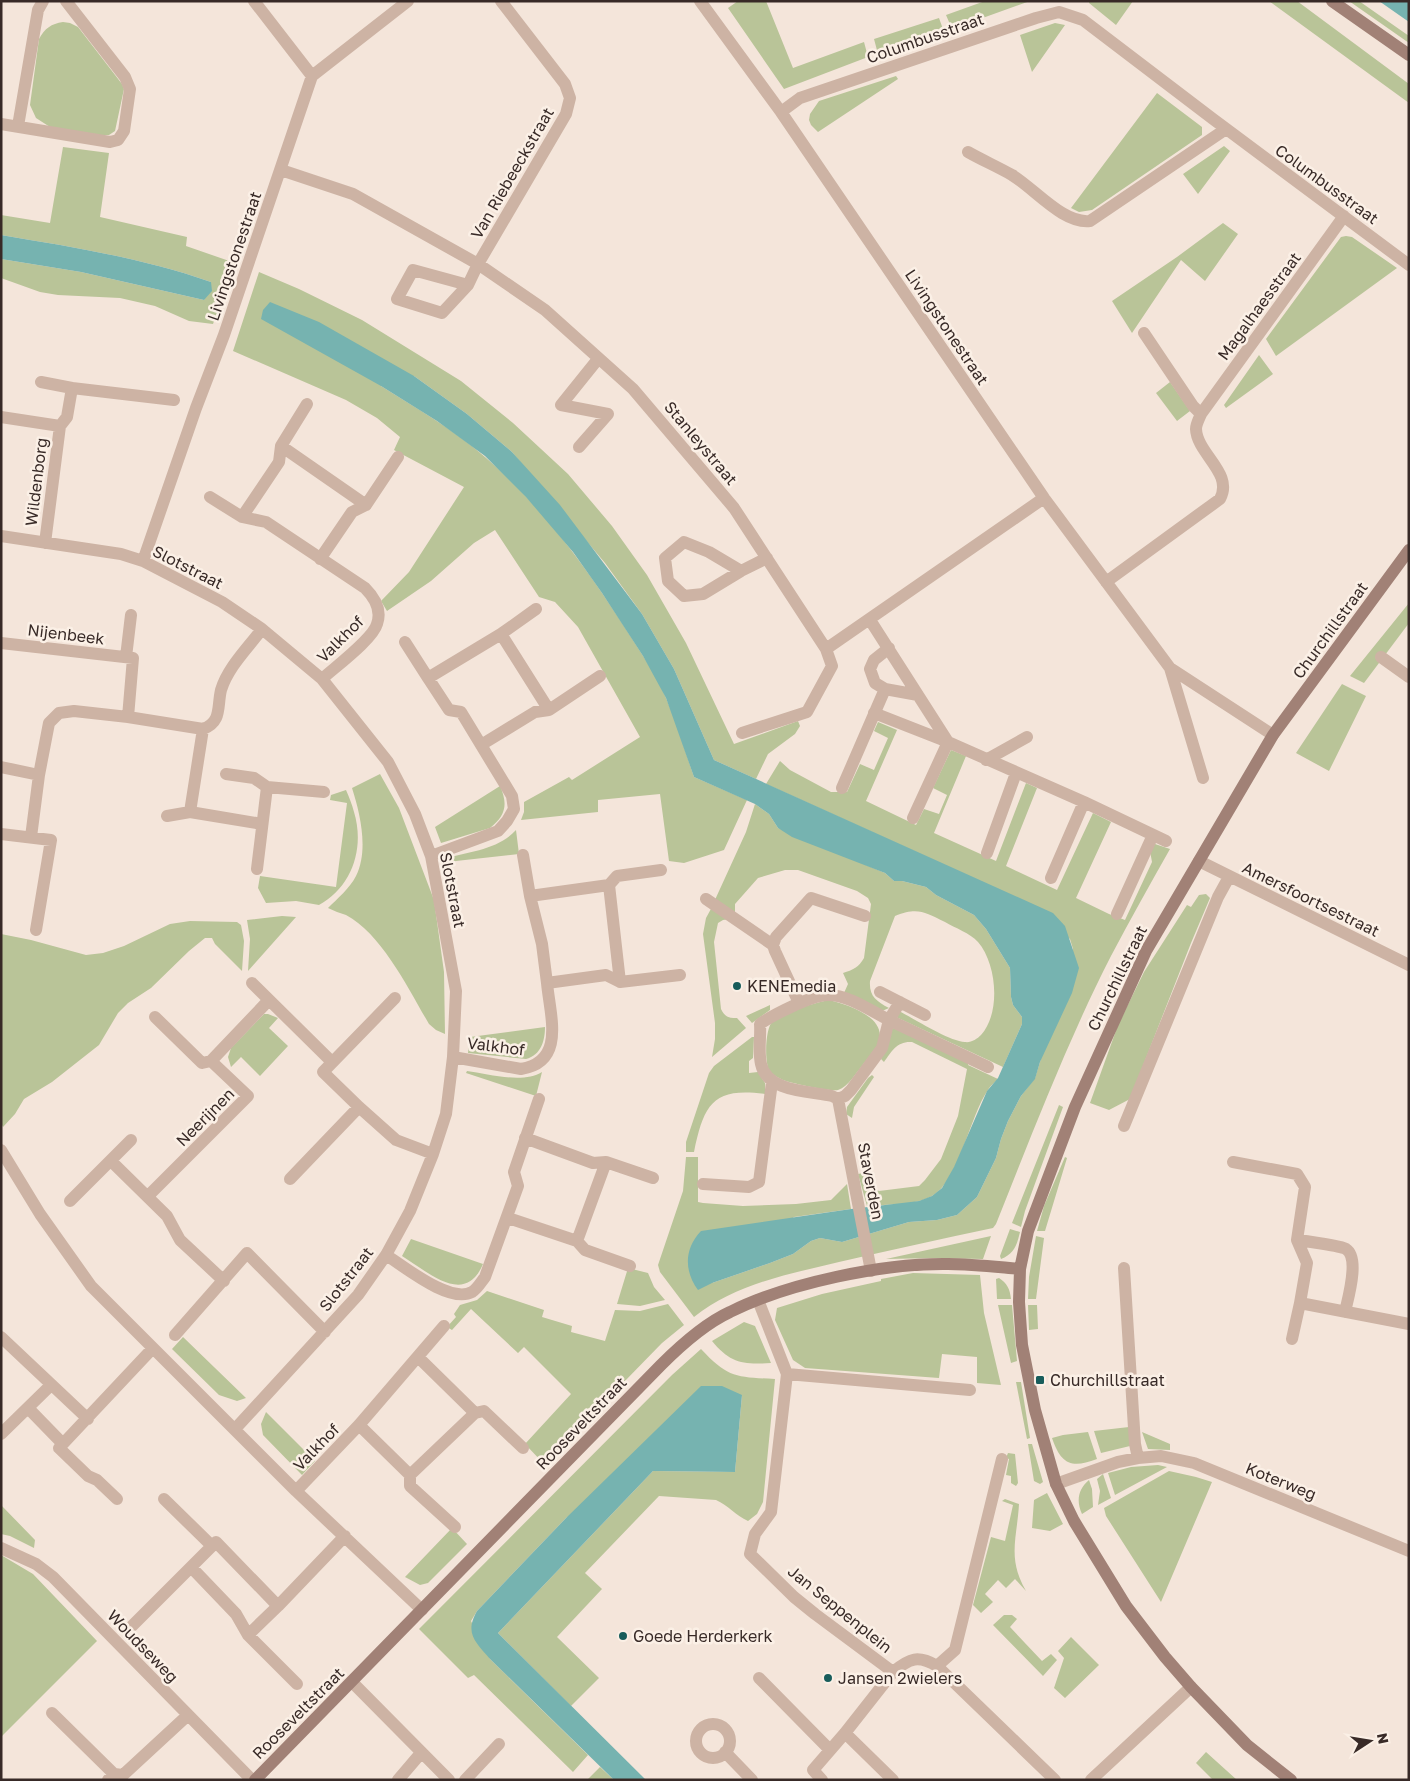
<svg xmlns="http://www.w3.org/2000/svg" width="1410" height="1781" font-family="'Golos Text',sans-serif">
<style>
.green{fill:#b9c498}
.water{fill:#76b3b0}
.lines{fill:none;stroke-linecap:round;stroke-linejoin:round}
.street{stroke:#cdb3a4;stroke-width:12}
.secondary{stroke:#a18176;stroke-width:12}
.poi-dot{fill:#185d5b;stroke:#fbf0e6;stroke-width:2}
.labels{text-anchor:middle;stroke-width:5;stroke-linejoin:round;paint-order:stroke}
.street-label{font-size:16px;fill:#382a27;stroke:#fbf0e6}
.poi-label{font-size:16px;fill:#382a27;stroke:#fbf0e6;text-anchor:start}
</style>
<rect width="100%" height="100%" fill="#f4e5da"/>
<path class="green" d="M738,1H766L793,68L864,42L868,57L784,89L728,8Z
M985,1H1030L952,29L946,15Z
M1089,1H1133L1116,25L1089,3Z
M1269,1H1297L1409,84V103Z
M1349,1H1359L1409,36V43Z
M939,18L944,32L878,54L874,39Z
M63,22L70,23L78,27L122,84L124,89L115,131L109,135H98L50,127L36,118L30,105L39,39C45,28 51,24 63,22Z
M1055,23L1065,25L1032,72L1020,35Z
M896,76L898,79L818,132L811,125L809,120L810,114L819,101Z
M1157,93L1202,127V135L1092,210L1079,212L1071,208Z
M1224,146L1230,151L1198,194L1183,174Z
M63,147L109,153L100,217L187,237L186,246L235,263L213,324L189,321L155,306L120,298L58,295L40,292L1,278V259L81,272L204,300L211,282C143,258 72,247 1,235V215L50,223Z
M1223,223L1238,234L1205,281L1181,260L1132,333L1112,301L1177,257Z
M1346,236L1352,237L1397,268L1276,356L1266,339L1341,237Z
M259,272L299,289L362,320L461,381L513,423L568,474L612,526L647,575L686,643L734,744L798,721L800,726L795,734L768,754L756,779L714,760L674,669L642,614L605,563L512,452L467,414L414,376L381,386C416,408 453,429 485,457C539,503 583,563 622,623C637,647 655,672 666,698C677,723 685,751 694,777L747,800L724,850L684,863L669,861L660,794L598,800V812L521,820L524,812V802L569,777L572,780L640,737L578,627L555,602L539,597L495,530L474,543L431,581L387,611L381,601L409,572L464,487L394,450L400,437L377,418L346,400L233,351Z
M1259,355L1273,374L1226,408L1224,405Z
M1170,382L1190,411L1177,421L1156,393Z
M1409,603V623L1364,683L1350,676Z
M1342,684L1366,696L1329,771L1296,753Z
M878,722L897,730L866,801L916,825L924,809L939,814L947,795L933,788L951,750L966,756L934,833L996,861L1026,783L1037,788L1006,866L1057,890L1093,813L1111,822L1076,898L1109,914L1125,920L1152,862L1150,851L1155,844L1170,849C1150,884 1130,920 1111,956C1067,1042 1032,1134 996,1224L993,1228C941,1239 890,1250 839,1262C789,1274 735,1284 694,1317L660,1272L658,1265L683,1191L686,1157H698V1202L703,1203L743,1206L796,1204L831,1200L847,1184L851,1209L794,1217L712,1283L770,1263L793,1254L811,1241L820,1238L842,1242L909,1222L937,1220L957,1215L977,1197L996,1158L1001,1139L1008,1121L1021,1096L1035,1078L1040,1062L1073,949L1070,939L1013,896L766,784L780,761L790,770L831,792H847L860,764L874,770L888,738L874,731Z
M380,774L399,808L434,900L444,972L445,1034L436,1030L429,1024C409,990 382,934 346,915C340,913 334,911 328,908C337,899 350,888 356,876C369,850 360,813 352,788Z
M500,786C508,804 506,815 490,828L441,843L435,827Z
M346,790C349,797 352,804 354,812C365,848 352,887 319,905L296,901L266,903L258,888L260,876L336,887L347,803L330,800L331,795Z
M755,804L769,814L778,828L885,873L894,881H902L926,887L936,895L974,915L986,929L1010,968L1011,997L1013,1005L1022,1017V1024L1003,1067L896,1017L899,1011C915,1019 948,1041 965,1042C971,1043 977,1039 981,1035C1001,1013 997,964 978,942C970,933 955,928 945,922C924,912 918,907 895,916L870,981C869,996 876,1001 889,1008L882,1011L844,993L848,984L843,973C853,970 859,967 864,958L871,904L868,898L857,891L798,870H785L758,878L735,904V916L714,902L746,832Z
M516,830L519,854L447,862L446,858C469,852 499,849 516,830Z
M1206,894L1210,898L1191,943L1130,1099L1109,1110L1090,1103L1118,1025L1144,972L1187,905L1191,907L1199,895Z
M712,907L730,919L723,920L718,923L714,942L721,1009C725,1017 728,1018 737,1018L746,1028L712,1057L715,1039V1023L703,934L706,918Z
M282,916L296,917L248,971L250,939L247,920Z
M190,921L237,922L241,925L244,941L242,971L215,944L212,938H205L189,951L151,988L128,1003L118,1013L99,1045L52,1082L24,1099L15,1114L3,1127L1,1123V934L31,940L86,955L103,953L124,946L170,924Z
M829,1000C849,1005 889,1018 878,1044C874,1052 867,1059 862,1066C855,1074 849,1086 838,1090C832,1092 790,1083 783,1080C779,1078 773,1075 770,1072C764,1064 765,1027 773,1021C782,1013 817,1002 829,1000Z
M770,1005V1010L752,1023L746,1016Z
M264,1014H268L278,1018L269,1028L288,1046L260,1076L241,1057L231,1067L228,1057L231,1048Z
M545,1027C545,1041 541,1055 526,1059L468,1053L470,1037Z
M891,1027L968,1062V1065L998,1079C995,1082 990,1086 988,1090C970,1115 959,1181 932,1196C914,1206 888,1204 867,1206L858,1174L863,1173L866,1184L879,1191L919,1186L925,1180L941,1159L958,1116L967,1069L912,1042C897,1041 892,1051 884,1062L881,1059Z
M752,1037H754L753,1058L749,1061V1073L758,1072L765,1083V1094C713,1087 704,1104 694,1152H686V1142L709,1073L714,1066Z
M467,1071C489,1074 523,1084 542,1072L536,1096L466,1073Z
M872,1075L874,1077L854,1107L852,1118L846,1114L847,1107L868,1078Z
M1059,1105L1063,1107L1025,1211L1021,1227L1012,1223Z
M1065,1157L1067,1158L1045,1231H1037L1044,1206Z
M1010,1229L1020,1232C1017,1245 1014,1254 1001,1259L1000,1256Z
M991,1236L983,1259L936,1258L886,1259Z
M1036,1236L1044,1238L1036,1299H1028L1029,1277Z
M411,1239L483,1264C465,1307 428,1272 402,1256Z
M628,1268L648,1273L654,1287L665,1300L640,1306L617,1304Z
M913,1273L980,1275L984,1313L1001,1385L977,1383V1357L942,1354L939,1378L805,1368L793,1360L775,1320L777,1308L822,1294L881,1281V1279Z
M999,1278C1007,1283 1010,1289 1011,1299H997L996,1279Z
M487,1291L544,1310L542,1317L572,1326L571,1332L605,1341L615,1310L640,1311L668,1304L684,1325L662,1343L544,1464L525,1444L571,1394L524,1347L518,1353L471,1309L452,1330L447,1327L456,1317L454,1314L460,1305L477,1300Z
M998,1305H1012L1017,1361L1011,1363Z
M1028,1305H1037L1038,1329L1029,1330Z
M744,1322L755,1326L771,1363C743,1365 730,1363 712,1341Z
M183,1337L246,1398L237,1401L219,1395L172,1349Z
M701,1349C728,1378 736,1377 775,1379L763,1502L757,1514L748,1521C736,1516 728,1505 716,1500L659,1496L585,1573L602,1589L557,1637L599,1678L571,1706L498,1633L653,1471L735,1472L742,1395L566,1518L477,1611L471,1621L490,1659L588,1755L573,1772L474,1675L468,1678L419,1629L672,1375Z
M1016,1382H1021L1030,1438L1027,1439Z
M266,1412L315,1461L302,1475L263,1435L261,1424Z
M1129,1427L1130,1446L1101,1453L1094,1431Z
M1088,1432L1097,1459C1071,1469 1061,1464 1052,1438L1063,1435Z
M1142,1432L1170,1444V1450L1148,1449Z
M1028,1444H1032L1043,1482L1040,1484L1034,1481Z
M1008,1453L1015,1454L1018,1483L1016,1486L1011,1483V1476L1006,1475L1009,1459L1006,1458Z
M1158,1465L1167,1467L1115,1495L1108,1473L1131,1467Z
M1169,1471L1196,1477L1212,1482L1161,1602L1106,1516L1104,1508Z
M1103,1474L1111,1498L1098,1505L1100,1491L1097,1479Z
M1089,1480L1092,1489L1093,1507L1082,1514C1076,1501 1078,1489 1089,1480Z
M1047,1493L1063,1524L1050,1531L1032,1528L1034,1500Z
M1005,1499L1019,1504C1017,1539 1007,1558 1026,1591L1015,1579L1006,1588L998,1580L985,1594L993,1602L981,1613L973,1605L991,1537L1005,1541L1013,1505L1002,1501Z
M1,1505L35,1540L34,1548L10,1536L1,1534Z
M452,1528L467,1544L428,1583L420,1585L405,1577Z
M1,1555L33,1574L97,1641L1,1737Z
M1004,1615H1012L1017,1619L1010,1627L1042,1661L1051,1654L1057,1660L1043,1676L993,1625Z
M1071,1637L1099,1665L1065,1698L1054,1688L1064,1658L1058,1651Z
M1206,1752L1237,1780H1213L1196,1763Z
M600,1767L614,1780H587Z"/>
<path class="water" d="M1379,1H1409V22Z
M1,235C72,247 143,258 211,282L212,291L204,300L81,272L1,259Z
M270,302L319,322L414,376L467,414L512,452L560,505L642,614L674,669L714,760L1053,913L1065,926L1079,968L1072,993L1040,1062L1035,1079L1021,1096L1008,1121L1001,1139L996,1158L977,1197L957,1215L937,1220L909,1222L842,1242L820,1238L811,1241L793,1254L770,1263L712,1283L698,1290C684,1271 684,1249 701,1231L851,1209L919,1201L932,1196L942,1188L954,1167L987,1091L998,1078L1022,1024V1017L1013,1005L1011,997L1010,968L986,929L974,915L936,895L926,887L902,881H894L885,873L792,837L778,828L769,814L755,804L694,777L666,698L643,656L602,593L573,552L526,497L485,456L437,421L381,386L261,319L263,310Z
M701,1386H722L742,1395L735,1472L653,1471L498,1633L646,1780H614L490,1659C476,1642 464,1634 477,1611L566,1518Z"/>
<g class="lines">
<path class="street" d="M254,1L312,76
M700,1L781,112L1044,498L1170,668L1273,735
M781,112L800,98L1036,18L1059,12L1083,20L1213,119L1409,265
M1,124L110,142L118,140L124,131L130,89L125,77L66,1
M18,126L38,10L43,1
M968,152C982,160 998,167 1012,175C1035,189 1063,224 1090,221L1226,129
M281,170L353,194L478,264L545,310L633,389L734,508L826,649L1044,498
M468,285L413,270L397,299L442,313L468,285L478,264L566,114L570,98L565,84L501,1
M1144,333L1193,406L1201,414
M41,382L72,388
M307,404L281,446L279,462L242,517L266,522L365,588C375,598 382,610 377,624C373,639 335,667 322,679
M1,417L60,426L67,417L72,388L174,400
M281,446L366,505
M579,447L608,414L561,405L598,359
M210,497L242,517
M1,536L121,554L143,561L222,602L262,629L322,679L388,762L415,814L431,856L456,991L453,1057L446,1114L433,1154L410,1211L386,1255L358,1295L235,1429
M45,543L60,426
M320,559L352,512L366,505L398,457
M143,561L196,408L224,335L312,76L408,1
M741,571L709,552L684,542L665,558L668,581L684,596L703,594L741,571L767,558
M1106,582L1220,499C1234,473 1197,454 1196,429C1196,424 1199,419 1201,414L1344,216
M870,620L948,742L1084,802L1166,841
M501,634L549,710
M405,642L428,678
M1,643L133,658L128,717
M889,648L874,660L870,669L875,683L885,689L918,695
M126,657L131,615
M1381,657L1409,677
M1170,668L1203,778
M874,713L948,742L913,818
M742,733L807,712L832,666L826,649
M481,745L535,712L549,710L600,676
M986,760L1027,737
M1,767L39,775
M226,774L254,778L267,787L324,792
M842,788L885,689
M190,812L203,729
M167,816L190,812L262,824
M1,834L51,840L36,930
M31,837L39,775L49,723L59,713L74,711L128,717L203,729C222,722 217,707 221,690C228,667 248,648 262,629
M987,853L1016,773
M523,855L530,896
M431,856L498,831L507,821L514,809L512,796L461,712L449,710L428,678L501,634L536,609
M1199,861L1409,965
M257,869L267,787
M1051,878L1084,802
M609,885L617,876L661,870
M706,899L773,945
M1117,914L1153,835
M620,982L680,975
M252,983L332,1062
M880,992L925,1015
M395,998L323,1072L359,1107L396,1140L433,1154
M900,1002L889,1020L988,1067
M799,1003L775,951L773,945L776,937L811,898L865,916
M155,1017L202,1063L211,1061L268,1001
M453,1057L521,1069C566,1062 550,1016 547,983L606,975L620,982L609,885L530,896L542,944L547,983
M838,1099L832,1096C809,1091 767,1092 761,1064C758,1051 761,1036 760,1024C771,1016 782,1011 795,1005C805,1001 816,995 828,995C849,995 871,1011 889,1020L882,1048L851,1090L845,1096L838,1099L871,1271
M1124,1126L1218,897L1229,877
M525,1138L593,1163L606,1162L653,1178
M1,1150L40,1214L91,1286L296,1491L422,1610
M111,1161L167,1216L180,1240L224,1281
M1233,1162L1297,1174L1305,1187L1297,1240L1307,1263L1300,1303L1409,1324
M290,1179L359,1107
M703,1184L749,1187L759,1182L772,1082
M148,1196L248,1096L211,1061
M70,1201L131,1140
M508,1218L577,1241L585,1250L630,1266
M1297,1240C1305,1241 1341,1246 1346,1249C1360,1258 1348,1298 1345,1312
M577,1241L606,1162
M386,1255C405,1267 450,1304 472,1292C478,1288 481,1282 485,1277L518,1186L514,1172L539,1099
M1124,1268L1135,1444L1138,1458
M758,1300L787,1374L771,1512L755,1534L750,1554L794,1597L815,1614L893,1672C910,1658 918,1655 937,1666L1055,1780
M175,1335L247,1253L325,1332
M1,1337L88,1419
M1292,1339L1300,1303
M419,1358L475,1413
M787,1374L970,1390
M28,1408L63,1444
M359,1425L410,1475V1486L455,1527
M1,1434L51,1385
M410,1475L475,1413L484,1411L523,1448
M1056,1484L1118,1462L1138,1458L1161,1456L1194,1463L1409,1551
M296,1491L359,1425L444,1326
M117,1499L97,1480L88,1476L59,1448L153,1348
M164,1499L212,1546
M1,1548L36,1564L53,1577L252,1780
M191,1567L236,1614L248,1635L297,1684
M132,1626L216,1542L278,1606
M248,1635L278,1606L345,1536
M937,1666L955,1650L1002,1459
M759,1678L829,1749
M352,1682L449,1780
M52,1713L114,1774
M696 1741a17 17 0 1 1 34 0a17 17 0 1 1-34 0Z
M845,1733L893,1780
M725,1752L752,1780
M108,1780L114,1774L123,1775L188,1715
M398,1780L421,1753
M465,1780L499,1744
M822,1780L813,1770L845,1733L893,1672
M1091,1780L1191,1687"/>
<path class="secondary" d="M1332,1L1409,55
M255,1780L661,1365C681,1345 704,1324 730,1312C788,1283 884,1263 948,1264C972,1264 997,1267 1020,1269
M1291,1780L1247,1745L1191,1687L1165,1657L1126,1606L1074,1521L1056,1484L1035,1410L1022,1345L1019,1302L1020,1269L1028,1231L1075,1107L1146,951L1273,735L1409,550"/>
</g>
<g class="poi-dot">
<circle cx="737" cy="986" r="5"/>
<rect x="1035" y="1375" width="10" height="10" rx="2.5"/>
<circle cx="623" cy="1636" r="5"/>
<circle cx="828" cy="1678" r="5"/>
</g>
<g class="labels">
<g class="street-label">
<text transform="translate(925 38) rotate(-19)" y="6">Columbusstraat</text>
<text transform="translate(512 173) rotate(-60)" y="6">Van Riebeeckstraat</text>
<text transform="translate(1327 184) rotate(36)" y="6">Columbusstraat</text>
<text transform="translate(234 256) rotate(-71)" y="6">Livingstonestraat</text>
<text transform="translate(1259 306) rotate(-54)" y="6">Magalhaesstraat</text>
<text transform="translate(947 327) rotate(56)" y="6">Livingstonestraat</text>
<text transform="translate(701 443) rotate(50)" y="6">Stanleystraat</text>
<text transform="translate(36 482) rotate(-83)" y="6">Wildenborg</text>
<text transform="translate(188 567) rotate(27)" y="6">Slotstraat</text>
<text transform="translate(1330 630) rotate(-54)" y="6">Churchillstraat</text>
<text transform="translate(66 634) rotate(7)" y="6">Nijenbeek</text>
<text transform="translate(340 639) rotate(-45)" y="6">Valkhof</text>
<text transform="translate(453 890) rotate(79)" y="6">Slotstraat</text>
<text transform="translate(1311 899) rotate(26)" y="6">Amersfoortsestraat</text>
<text transform="translate(1117 978) rotate(-64)" y="6">Churchillstraat</text>
<text transform="translate(496 1046) rotate(7)" y="6">Valkhof</text>
<text transform="translate(205 1117) rotate(-45)" y="6">Neerijnen</text>
<text transform="translate(871 1181) rotate(79)" y="6">Staverden</text>
<text transform="translate(346 1279) rotate(-52)" y="6">Slotstraat</text>
<text transform="translate(581 1423) rotate(-46)" y="6">Rooseveltstraat</text>
<text transform="translate(316 1447) rotate(-46)" y="6">Valkhof</text>
<text transform="translate(1281 1481) rotate(22)" y="6">Koterweg</text>
<text transform="translate(840 1609) rotate(39)" y="6">Jan Seppenplein</text>
<text transform="translate(143 1646) rotate(46)" y="6">Woudseweg</text>
<text transform="translate(298 1713) rotate(-45)" y="6">Rooseveltstraat</text>
</g>
<g class="poi-label">
<text x="747" y="992">KENEmedia</text>
<text x="1050" y="1386">Churchillstraat</text>
<text x="633" y="1642">Goede Herderkerk</text>
<text x="838" y="1684">Jansen 2wielers</text>
</g>
</g>
<rect width="1410" height="1781" fill="none" stroke="#382a27" stroke-width="5"/>
<g transform="translate(1370 1741) rotate(78)" stroke="#fbf0e6" stroke-width="4" paint-order="stroke">
<path d="M0-4L9 19L0 12L-9 19Z" fill="#382a27"/>
<text y="-8" font-size="14" font-weight="bold" text-anchor="middle" fill="#382a27">N</text>
</g>
</svg>
